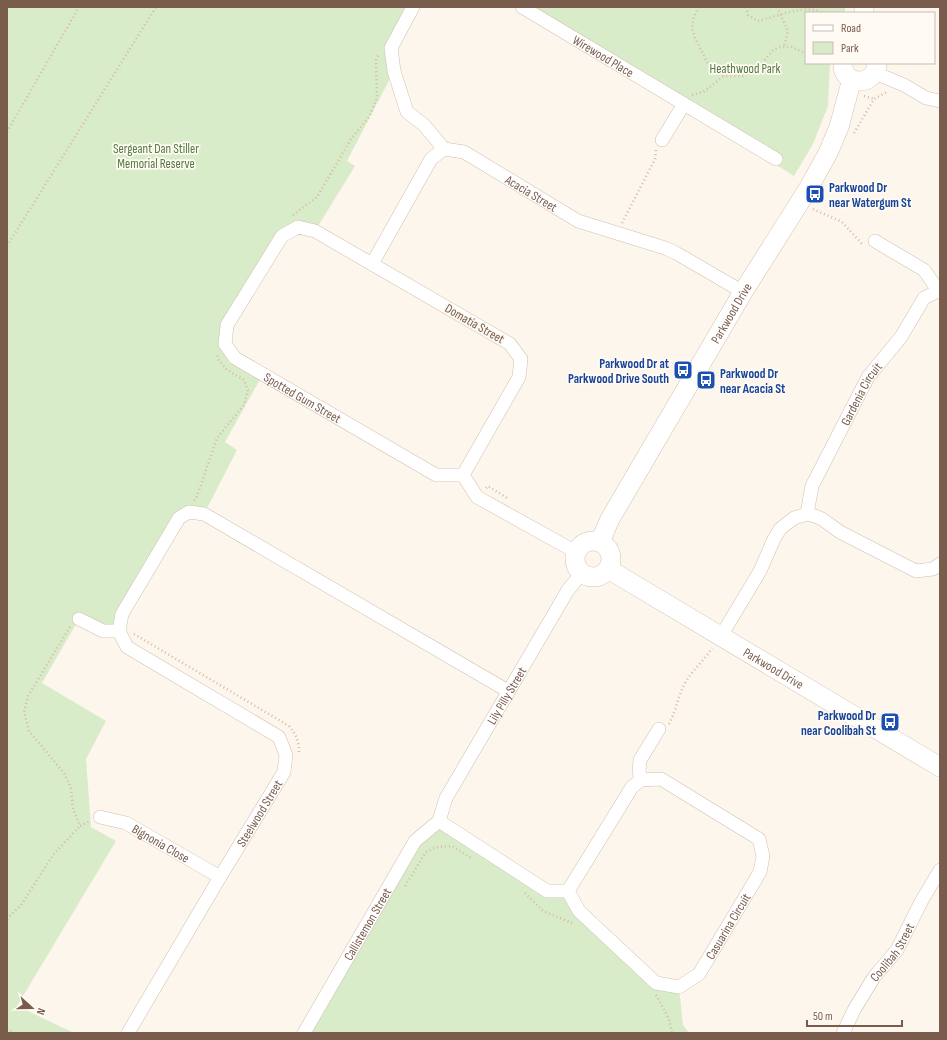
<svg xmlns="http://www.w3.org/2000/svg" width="947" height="1040" font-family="'Sofia Sans Condensed',sans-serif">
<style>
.green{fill:#d8ecc9}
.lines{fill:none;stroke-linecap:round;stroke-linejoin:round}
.street-casing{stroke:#d1beb0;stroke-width:14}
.secondary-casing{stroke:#d6c0b0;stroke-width:20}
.path{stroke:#d9b8a5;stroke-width:2.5;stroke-dasharray:1 3;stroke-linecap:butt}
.street{stroke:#fff;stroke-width:13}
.secondary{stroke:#fff;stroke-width:19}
.labels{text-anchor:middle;stroke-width:3.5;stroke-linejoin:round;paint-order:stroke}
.street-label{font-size:13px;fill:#7a5c4d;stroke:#fffaf3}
.park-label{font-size:13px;fill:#537a41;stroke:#fffaf3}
.transit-label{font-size:13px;font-weight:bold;fill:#164399;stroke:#fffaf3;text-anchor:start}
</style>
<rect width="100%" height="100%" fill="#fdf6ec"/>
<path class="green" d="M7,7H413L391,48L394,71L347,161L355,166L315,231L282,236L227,325L225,344L263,374L225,442L237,450L204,514L189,512L119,631L79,619L42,683L106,721L86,759L91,827L116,841L17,1006L74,1033H7Z
M522,7H845V13H806V63H830L828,106L813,144L794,176Z
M439,821L547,891H568L656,983L679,987L683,1025L689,1033H304L415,841Z"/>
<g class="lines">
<defs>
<g id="street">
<path d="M413,7L391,48L394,71L407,112L424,125L444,149"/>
<path id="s1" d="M522,7L776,159"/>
<path d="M875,73L904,85L926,98L940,101"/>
<path d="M662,140L684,104"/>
<path d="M875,241L924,270L938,290"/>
<path id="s2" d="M372,264L431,159L444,149L464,152L578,221L665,248L676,253L743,292"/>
<path id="s3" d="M463,475L519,377L521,359L510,344L315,231L298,227L282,236L227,325L225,344L235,358L436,475H463L477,497L576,552"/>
<path id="s4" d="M807,514L812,486L868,377L901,337L924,298L940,290"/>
<path d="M79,619L103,631H119"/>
<path d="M721,636L760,571L774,539L780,529L794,518L807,514L815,516L822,519L840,532L916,571L933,569L940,564"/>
<path d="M641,780L639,771L640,760L659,729"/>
<path id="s5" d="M100,817L126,823L220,877"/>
<path id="s6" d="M439,821L547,891H568L579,911L656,983L679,987L699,974L760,872L763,856L759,839L661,779L641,780L632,787L568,891"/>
<path id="s7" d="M439,821L446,798L568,590L582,573"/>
<path id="s8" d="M128,1033L220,877L284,772L286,755L279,737L127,647L119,631L122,614L179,518L189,512L204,514L508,691"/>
<path id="s9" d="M304,1033L415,841L439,821"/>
<path id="s10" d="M843,1033L854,1010L874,977L897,950L922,900L940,870"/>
</g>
<g id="secondary">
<path d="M864,13V7"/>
<path d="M843,63C841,86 876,88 877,63"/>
<circle cx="593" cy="559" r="18"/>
<path id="s11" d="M600,542L610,519L743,292L808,189L828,153L839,127L850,86L854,81"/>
<path id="s12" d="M608,569L940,767"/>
</g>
</defs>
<use href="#street" class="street-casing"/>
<use href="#secondary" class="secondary-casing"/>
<path class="path" d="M699,7L694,16L692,27L695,38L707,62L724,76H743L758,68L773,50L780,47H792L806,54
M746,7L748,15L758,21C775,17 808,3 822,13
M777,7L788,31L784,47
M692,95L703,92L724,76
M864,96L874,99
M7,132L79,7
M854,133L874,99L887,92
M813,209L842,222L863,245
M293,215L317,197L351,139L369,117L377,98L376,60L379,53
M622,223L655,159L656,150
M7,246L156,7
M486,488L488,486L507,498
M194,500L196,499L217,438L244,405L248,391L244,380L226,369L218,359L217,354
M616,544L617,551L621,558
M589,585L598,583L603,585
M70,627L28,696L24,712L29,731L64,773L71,788L73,809L80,826L90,821
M134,634L289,726C297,736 299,741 299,754
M669,724C676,711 678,696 685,683C693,669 704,661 712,648
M405,886L426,852L436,847L452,846L471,858
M525,893L543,911L572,923
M7,919L21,905L53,855L80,826
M656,995L669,1019L672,1033
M7,1029L15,1033"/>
<use href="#street" class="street"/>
<use href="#secondary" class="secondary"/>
</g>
<defs>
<symbol id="bus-square" viewBox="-11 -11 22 22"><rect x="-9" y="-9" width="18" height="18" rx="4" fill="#1a4fb4" stroke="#fffaf3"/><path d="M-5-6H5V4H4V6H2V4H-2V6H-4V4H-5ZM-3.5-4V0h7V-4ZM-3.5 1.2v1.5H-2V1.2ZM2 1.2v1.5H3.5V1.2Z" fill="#fff"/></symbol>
</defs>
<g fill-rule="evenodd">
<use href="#bus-square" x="804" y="183" width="22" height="22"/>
<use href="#bus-square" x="672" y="359" width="22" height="22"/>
<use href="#bus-square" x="695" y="369" width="22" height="22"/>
<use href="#bus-square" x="879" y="711" width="22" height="22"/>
</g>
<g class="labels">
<g class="street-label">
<text dy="5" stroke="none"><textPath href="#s1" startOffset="95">Wirewood Place</textPath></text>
<text dy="5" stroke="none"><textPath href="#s2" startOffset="236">Acacia Street</textPath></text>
<text dy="5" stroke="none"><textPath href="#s11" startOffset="264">Parkwood Drive</textPath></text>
<text transform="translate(475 323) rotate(30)" y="5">Domatia Street</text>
<text dy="5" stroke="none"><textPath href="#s4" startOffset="133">Gardenia Circuit</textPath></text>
<text dy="5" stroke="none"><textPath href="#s3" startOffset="630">Spotted Gum Street</textPath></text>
<text dy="5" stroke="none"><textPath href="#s12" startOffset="193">Parkwood Drive</textPath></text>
<text dy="5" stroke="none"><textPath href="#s7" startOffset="143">Lily Pilly Street</textPath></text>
<text dy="5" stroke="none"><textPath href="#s8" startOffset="256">Steelwood Street</textPath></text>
<text dy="5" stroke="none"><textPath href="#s5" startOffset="67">Bignonia Close</textPath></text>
<text dy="5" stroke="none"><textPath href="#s9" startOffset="126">Callistemon Street</textPath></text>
<text dy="5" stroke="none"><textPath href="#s6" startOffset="381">Casuarina Circuit</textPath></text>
<text dy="5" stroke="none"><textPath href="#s10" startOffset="95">Coolibah Street</textPath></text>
</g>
<g class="park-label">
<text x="745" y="73">Heathwood Park</text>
<text x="156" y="153">Sergeant Dan Stiller<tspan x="156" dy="15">Memorial Reserve</tspan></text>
</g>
<g class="transit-label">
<text x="829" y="192">Parkwood Dr<tspan x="829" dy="15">near Watergum St</tspan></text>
<text x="669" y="368" text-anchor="end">Parkwood Dr at<tspan x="669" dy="15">Parkwood Drive South</tspan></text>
<text x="720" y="378">Parkwood Dr<tspan x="720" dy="15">near Acacia St</tspan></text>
<text x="876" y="720" text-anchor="end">Parkwood Dr<tspan x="876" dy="15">near Coolibah St</tspan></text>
</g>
</g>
<rect width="947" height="1040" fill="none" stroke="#7a5c4d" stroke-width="16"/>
<rect x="805" y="12" width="130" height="52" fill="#fffaf3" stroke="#cabbb1"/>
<rect x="813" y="25" width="20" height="6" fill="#ffffff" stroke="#cabbb1"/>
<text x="841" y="32" font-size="12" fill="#7a5c4d">Road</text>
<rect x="813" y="42" width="20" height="12" fill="#d8ecc9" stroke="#cabbb1"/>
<text x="841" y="52" font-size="12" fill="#7a5c4d">Park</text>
<g transform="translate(32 1008) rotate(111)" stroke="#fffaf3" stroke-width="3" paint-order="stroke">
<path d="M0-3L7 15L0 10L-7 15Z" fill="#7a5c4d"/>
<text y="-6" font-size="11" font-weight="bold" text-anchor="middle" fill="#7a5c4d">N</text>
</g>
<path d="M807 1020v6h95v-6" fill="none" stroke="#7a5c4d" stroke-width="2"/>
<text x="813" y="1020" font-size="12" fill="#7a5c4d" stroke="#fffaf3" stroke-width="3" paint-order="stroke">50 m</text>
</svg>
